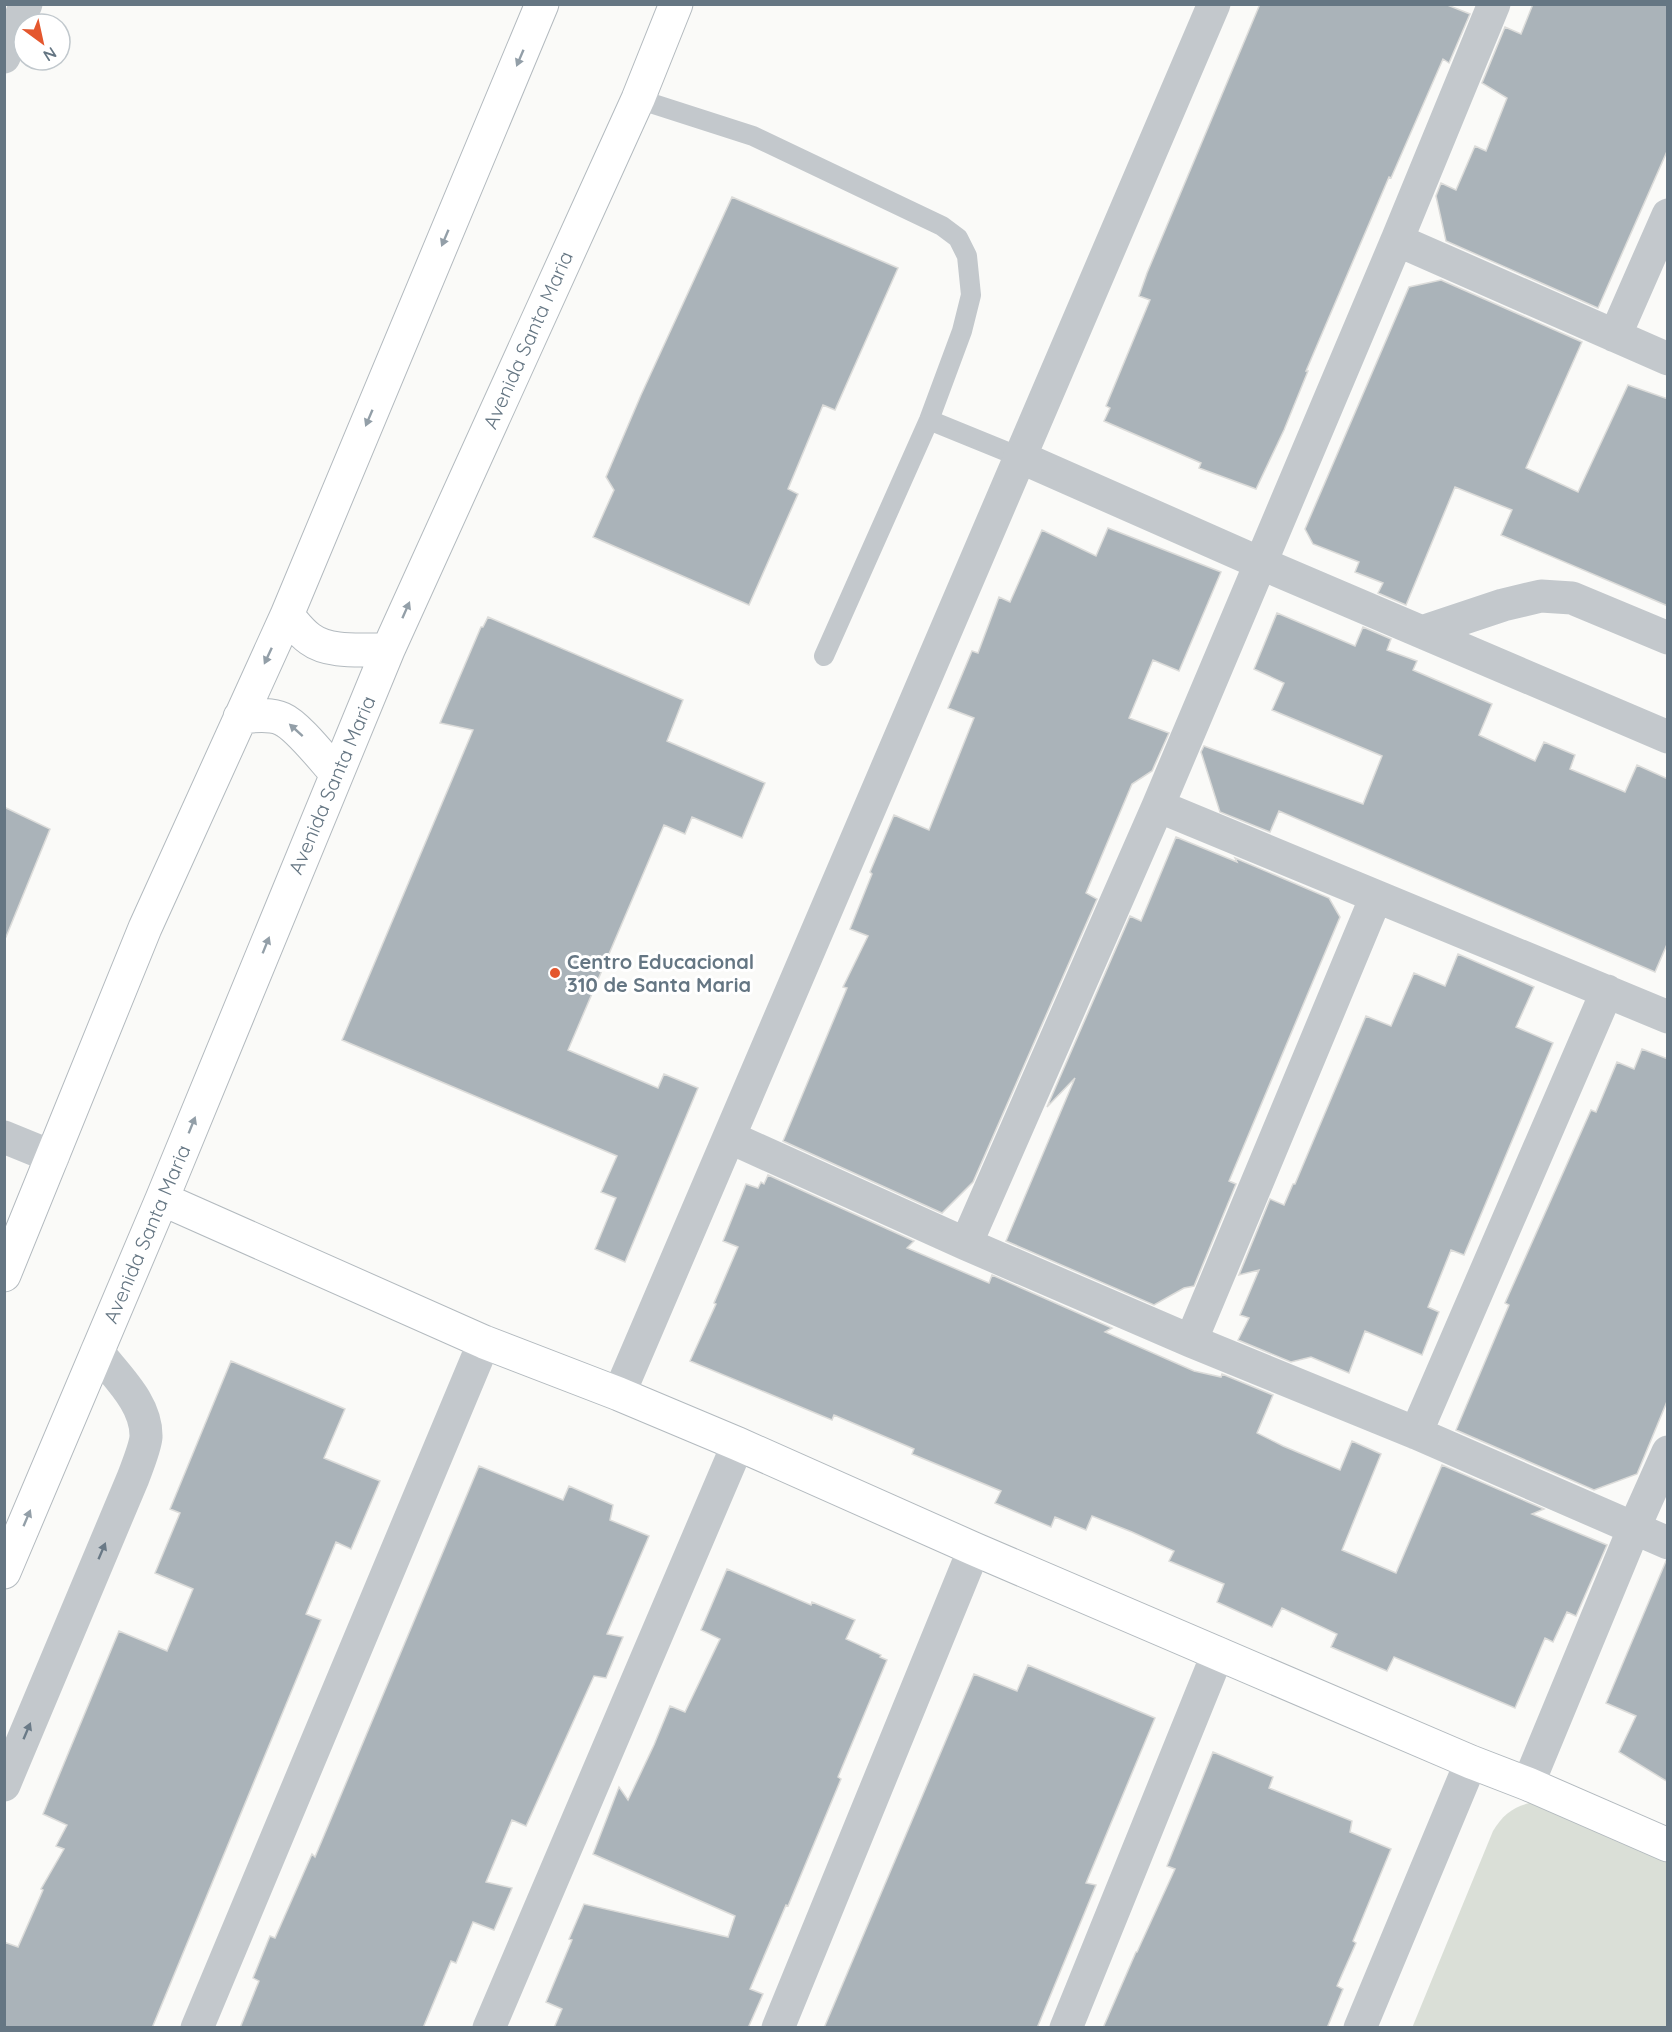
<svg xmlns="http://www.w3.org/2000/svg" width="1672" height="2032" font-family="Quicksand,sans-serif">
<style>
.green{fill:#dadfd7}
.building{fill:#aab3b9;stroke:#dcdcda;stroke-width:1.5}
.lines{fill:none;stroke-linecap:round;stroke-linejoin:round}
.secondary-casing{stroke:#b3babf;stroke-width:35}
.lane{stroke:#c3c8cc;stroke-width:20}
.street{stroke:#c3c8cc;stroke-width:33}
.secondary{stroke:#fff;stroke-width:33}
.oneway{fill:#939fa8}
.oneway2{fill:#6a7a87}
.poi-dot{fill:#e4572e;stroke:#fff;stroke-width:2}
.labels{text-anchor:middle;stroke-width:6;stroke-linejoin:round;paint-order:stroke}
.street-label{font-size:20px;fill:#657683;stroke:#fff}
.poi-label{font-size:20px;font-weight:bold;fill:#657683;stroke:#fff;text-anchor:start}
</style>
<rect width="100%" height="100%" fill="#fafaf8"/>
<path class="green" d="M1535,1802L1667,1859V2027L1412,2028L1493,1831C1503,1814 1515,1805 1535,1802Z"/>
<path class="building" d="M1260,4H1445L1470,14L1449,63L1443,59L1391,178L1389,177L1306,371H1308L1284,430L1256,489L1199,468L1201,463L1104,421L1110,408L1106,406L1150,300L1139,296L1147,273Z
M1533,4H1668V149L1598,308L1446,241L1436,196L1441,183L1456,190L1475,146L1486,151L1507,98L1482,83L1505,27L1521,34Z
M732,197L898,268L835,410L823,405L788,489L798,494L749,605L593,537L614,490L606,477L641,395Z
M1441,280L1582,342L1526,468L1578,492L1628,385L1668,399V606L1501,535L1512,510L1455,487L1406,605L1378,593L1383,583L1355,572L1359,562L1313,544L1305,529L1409,287Z
M1108,528L1221,572L1179,671L1153,660L1129,718L1169,733L1152,771L1132,784L1086,893L1097,899L973,1182L942,1213L783,1141L847,988L843,987L868,936L850,929L872,874L870,872L894,815L929,830L974,718L948,708L972,651L978,653L999,597L1010,602L1042,530L1096,556Z
M1277,613L1355,646L1363,627L1391,639L1387,650L1417,661L1413,670L1492,704L1479,735L1535,761L1544,742L1575,755L1570,769L1625,792L1637,765L1668,779V942L1655,972L1279,811L1270,832L1220,812L1201,752L1204,746L1363,804L1382,756L1272,710L1284,683L1254,669Z
M488,617L683,700L667,741L765,783L742,838L692,817L685,834L664,825L568,1050L658,1088L664,1074L698,1088L625,1262L595,1249L616,1198L601,1192L617,1156L342,1040L473,730L440,723L481,627H483Z
M4,807L50,829L6,937H4Z
M1176,837L1237,862L1235,858L1329,898L1340,917L1229,1181L1236,1184L1194,1286L1184,1288L1154,1305L1006,1241L1075,1078L1047,1107L1130,916L1141,921Z
M1458,954L1534,987L1516,1027L1553,1043L1464,1255L1451,1250L1428,1307L1439,1312L1422,1355L1365,1331L1349,1373L1311,1357L1291,1362L1238,1340L1249,1318L1240,1315L1259,1270L1239,1275L1270,1199L1284,1205L1293,1184H1295L1366,1016L1391,1026L1414,973L1445,986Z
M1642,1049L1668,1059V1399L1637,1474L1594,1490L1456,1430L1509,1305L1505,1303L1591,1110L1596,1112L1617,1062L1634,1069Z
M768,1175L914,1241L907,1248L989,1283L992,1275L1112,1328L1105,1332L1194,1371L1221,1377L1222,1374L1273,1395L1257,1433L1283,1446L1340,1470L1352,1441L1381,1454L1342,1550L1396,1573L1442,1465L1544,1509L1532,1514L1607,1545L1576,1616L1567,1612L1553,1642L1545,1638L1515,1708L1394,1657L1387,1671L1331,1647L1337,1634L1282,1608L1272,1627L1217,1602L1224,1584L1169,1561L1174,1551L1132,1532L1092,1516L1086,1530L1055,1517L1051,1527L995,1503L1001,1491L912,1454L914,1449L834,1415L832,1420L690,1361L716,1304L714,1303L738,1247L723,1241L746,1184L758,1188L761,1182L764,1184Z
M231,1361L345,1409L324,1458L380,1481L351,1549L336,1542L306,1614L321,1620L152,2028H4V1942L18,1947L43,1890L41,1889L64,1849L56,1846L67,1825L43,1814L119,1631L167,1651L193,1589L155,1573L180,1513L170,1509Z
M479,1466L563,1500L569,1486L613,1505L610,1520L649,1536L607,1634L623,1637L606,1678L594,1676L526,1826L512,1820L486,1882L512,1888L494,1930L473,1922L456,1963L451,1961L423,2028H240L259,1981L253,1978L270,1936L275,1938L312,1854L315,1857Z
M1666,1561H1668V1782L1619,1752L1636,1716L1606,1703Z
M727,1569L811,1605L812,1602L855,1620L846,1639L881,1655L880,1657L887,1660L838,1777L841,1779L788,1906L786,1905L750,1989L763,1994L748,2028H554L562,2009L546,2002L572,1940L569,1939L584,1904L728,1937L735,1916L593,1854L619,1787L628,1800L654,1745L670,1706L685,1712L720,1639L701,1630Z
M1028,1665L1155,1718L1086,1883L1096,1885L1037,2028H824L974,1674L1017,1691Z
M1213,1752L1273,1777L1269,1788L1352,1821L1350,1832L1391,1849L1353,1941L1356,1943L1337,1986L1343,1989L1327,2028H1103L1136,1952H1137L1175,1869L1167,1866Z"/>
<g class="lines">
<defs>
<path id="secondary" d="M287,615C294,623 301,633 310,639C330,654 364,649 388,650
M240,717C254,716 269,713 282,719C298,726 324,760 336,773
M162,1199L484,1342L619,1394L738,1444L974,1549L1471,1762L1528,1784L1668,1845
M4,1275L145,928L287,615L542,4
M4,1572L162,1199L388,650L638,99L676,4"/>
</defs>
<use href="#secondary" class="secondary-casing"/>
<path class="lane" d="M638,99L753,136L942,226L958,238L967,256L971,295L962,331L929,420L824,656
M929,420L1020,457"/>
<path class="street" d="M4,57L26,4
M1397,240L1494,4
M1615,336L1668,215
M1020,457L1260,563L1668,737
M1422,632L1503,605L1541,596L1572,598L1668,638
M1158,806L1668,1017
M4,1137L53,1157
M729,1137L966,1244L1191,1341L1416,1433L1668,1543
M966,1244L1158,806L1397,240L1668,359
M1191,1341L1376,897
M619,1394L1214,4
M1416,1433L1607,991
M1528,1784L1634,1528L1668,1452
M4,1785L133,1478C137,1467 145,1448 146,1437C147,1403 116,1376 97,1351
M197,2028L484,1342
M489,2028L738,1444
M778,2028L974,1549
M1066,2028L1218,1653
M1360,2028L1471,1762"/>
<use href="#secondary" class="secondary"/>
</g>
<defs><path id="oneway-solid" d="M-6-.8H1V-3.2L6.5 0L1 3.2V.8H-6Z" transform="scale(1.5)"/></defs>
<g class="oneway">
<use href="#oneway-solid" transform="translate(520 58) rotate(113)"/>
<use href="#oneway-solid" transform="translate(445 238) rotate(113)"/>
<use href="#oneway-solid" transform="translate(369 418) rotate(113)"/>
<use href="#oneway-solid" transform="translate(406 610) rotate(-66)"/>
<use href="#oneway-solid" transform="translate(268 656) rotate(115)"/>
<use href="#oneway-solid" transform="translate(296 730) rotate(-138)"/>
<use href="#oneway-solid" transform="translate(266 945) rotate(-68)"/>
<use href="#oneway-solid" transform="translate(192 1125) rotate(-68)"/>
<use href="#oneway-solid" transform="translate(27 1518) rotate(-67)"/>
</g>
<g class="oneway2">
<use href="#oneway-solid" transform="translate(102 1551) rotate(-67)"/>
<use href="#oneway-solid" transform="translate(27 1731) rotate(-67)"/>
</g>
<circle class="poi-dot" cx="555" cy="973" r="6"/>
<g class="labels">
<g class="street-label">
<text transform="translate(528 340) rotate(-66)" y="7">Avenida Santa Maria</text>
<text transform="translate(332 785) rotate(-67)" y="7">Avenida Santa Maria</text>
<text transform="translate(147 1234) rotate(-67)" y="7">Avenida Santa Maria</text>
</g>
<g class="poi-label">
<text x="567" y="969">Centro Educacional<tspan x="567" dy="23">310 de Santa Maria</tspan></text>
</g>
</g>
<rect width="1672" height="2032" fill="none" stroke="#657683" stroke-width="12"/>
<g transform="translate(42 42) rotate(147)"><circle r="28" fill="#ffffff" stroke="#c1c8cd" stroke-width="1.5"/>
<path d="M0-4.5L10 22L0 15L-10 22Z" fill="#e4572e"/>
<text y="-9" font-size="16" font-weight="bold" text-anchor="middle" fill="#657683">N</text>
</g>
</svg>
